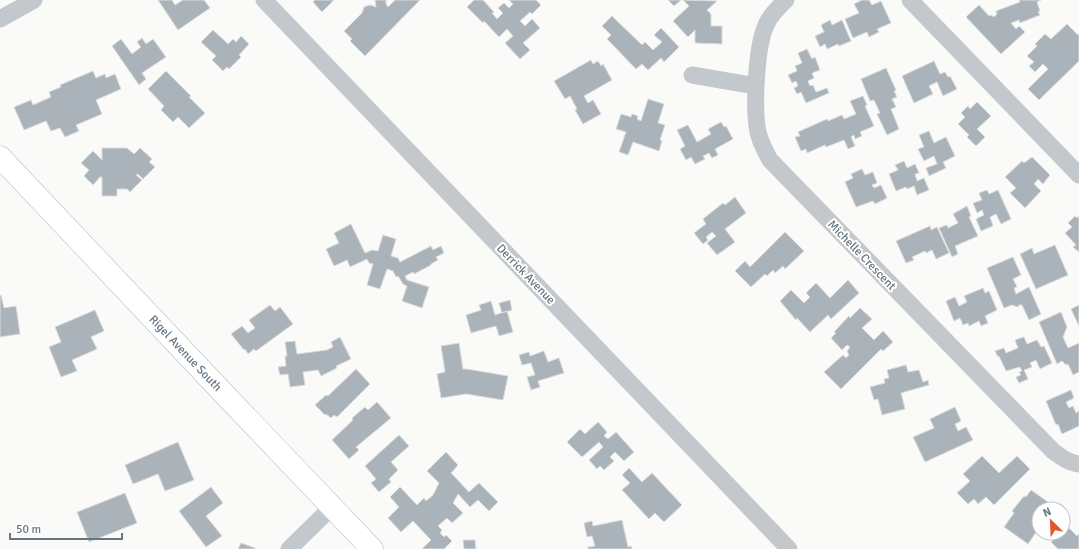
<svg xmlns="http://www.w3.org/2000/svg" width="1079" height="549" font-family="Signika,sans-serif">
<style>
.building{fill:#aab3b9;stroke:#dcdcda}
.lines{fill:none;stroke-linecap:round;stroke-linejoin:round}
.major-casing{stroke:#b5babe;stroke-width:23}
.minor{stroke:#c3c8cc;stroke-width:17}
.major{stroke:#fff;stroke-width:22}
.labels{text-anchor:middle;stroke-width:4;stroke-linejoin:round;paint-order:stroke}
.street-label{font-size:12px;fill:#657683;stroke:#fff}
</style>
<rect width="100%" height="100%" fill="#fafaf8"/>
<path class="building" d="M158,0H172L175,5L183,0H204L210,8L178,30Z
M315,0H334L322,12L313,2Z
M375,0H386V4L388,7L395,0H420L365,56L350,41L352,39L344,31L362,13L364,7L370,5L376,7Z
M474,0H483L494,12L492,13L497,19L503,13L498,8L504,3L509,8L513,4L509,0H536L541,5L532,14L530,12L520,21L525,26L532,19L540,28L523,43L530,50L520,59L505,43L513,36L507,29L499,37L484,21L483,23L467,7Z
M668,0H681L674,6Z
M683,0L717,1L707,10L711,14V26H722V44L695,43V30L688,37L673,21L689,6Z
M862,0H869L872,5L881,1L891,23L877,29L879,32L869,37L867,32L853,38L845,19L859,13L854,4Z
M1019,0H1041L1037,2L1040,11L1038,12L1040,15L1020,23L1019,20L1011,23L1016,29L1019,26L1025,32L1001,54L966,17L979,5L989,16L991,15L994,17L997,14L996,11L1020,2Z
M612,16L642,45L645,42L653,50L662,42L654,35L661,28L679,47L664,62L661,58L648,70L642,64L636,69L607,39L611,35L602,26Z
M830,20L832,25L842,20L851,41L839,46L838,44L827,49L825,44L820,47L815,36L824,32L821,25Z
M1067,24L1078,35L1079,34V61L1039,100L1028,89L1048,69L1043,64L1035,72L1029,66L1034,62L1027,56L1037,46L1035,44L1045,34L1051,39Z
M213,30L228,44L233,39L236,42L241,36L249,44L239,55L241,57L229,69L227,67L223,71L212,60L216,56L201,42Z
M142,38L146,44L153,39L166,57L142,73L146,79L139,85L112,46L121,39L132,54L141,47L137,42Z
M807,49L812,59L815,57L820,70L812,73L814,78L808,81L810,86L813,85L816,92L827,88L829,93L806,103L801,92L797,94L794,88L798,86L796,81L792,83L788,75L797,71L795,66L802,63L798,53Z
M591,60L593,64L598,61L601,66L603,64L612,80L584,96L588,103L593,100L601,114L583,124L575,110L577,109L570,96L565,99L554,81Z
M934,61L940,74L945,72L948,77L950,76L957,89L943,96L937,82L929,86L933,94L914,103L902,76Z
M886,68L896,90L894,91L897,97L892,99L896,107L891,109L899,129L887,135L877,114L880,113L874,100L870,101L861,79Z
M93,71L96,78L105,74L106,78L115,74L121,89L96,100L102,114L76,125L79,131L65,137L60,128L51,131L46,121L24,130L14,107L31,100L33,105L51,97L49,92L61,87L60,85Z
M166,71L191,96L189,97L205,113L189,128L178,117L173,122L161,110L164,106L148,89Z
M863,96L867,105L865,106L874,126L860,132L862,136L855,139L854,135L851,137L855,146L848,149L844,140L826,147L825,145L807,153L806,149L801,151L795,137L800,136L798,132L827,119L828,121L842,115L844,119L856,114L850,101Z
M648,99L664,104L658,123L665,125L660,140L662,141L659,151L633,142L628,155L619,152L626,132L616,129L621,114L631,117L632,114L638,116L637,119L641,121Z
M977,102L991,116L977,129L985,137L976,146L967,137L969,135L958,124L965,117L961,113L968,106L970,109Z
M721,122L724,127L726,126L733,139L715,149L718,155L712,158L709,153L703,156L705,159L695,164L691,157L686,160L680,149L685,146L677,130L688,125L697,142L711,134L708,129Z
M929,131L934,143L946,137L955,156L943,162L946,168L929,176L926,168L937,164L934,156L924,161L918,149L924,147L919,135Z
M102,148H127L134,154L140,148L152,159L149,162L155,167L143,179L138,174L136,175L142,180L130,192L127,189H117V196H102V177H100L93,185L84,176L89,170L81,163L93,151L102,160Z
M1032,157L1050,175L1043,184L1038,179L1034,184L1041,191L1025,208L1010,193L1016,188L1005,177L1022,161L1024,163Z
M904,161L907,168L915,164L919,173L915,174L917,181L924,178L929,190L917,195L914,186L907,189L906,187L896,191L889,174L898,170L895,165Z
M862,169L865,175L873,172L877,183L872,185L874,188L881,185L887,198L875,204L873,201L856,207L845,182L853,178L851,174Z
M987,190L989,194L998,190L1011,219L1001,224L996,214L990,217L993,226L981,231L976,219L984,215L982,210L977,213L973,203L982,200L979,193Z
M735,197L746,213L725,229L735,242L717,255L707,243L716,236L712,232L706,237L708,240L703,244L694,233L706,224L703,219L723,203L725,205Z
M967,206L971,216L969,217L978,236L955,246L958,254L952,257L939,228L947,225L948,228L958,223L953,214Z
M1075,216L1077,218L1079,216V252L1073,247L1076,245L1065,233L1072,227L1068,223Z
M351,224L365,253L372,250L378,251L383,235L396,239L391,256L398,258L400,262L431,246L433,250L441,246L444,253L436,257L438,260L431,264V265L414,274L413,272L405,276L407,280L429,287L422,308L402,301L407,286L403,284L398,276L396,277L393,271L387,269L380,289L367,285L373,264L369,263L367,259L350,267L347,260L334,266L326,249L339,243L334,233Z
M930,226L931,230L937,227L949,253L936,259L932,250L926,253L925,251L912,257L914,260L906,263L896,241Z
M785,232L804,251L785,269L783,266L775,273L773,270L767,276L765,274L751,287L735,271L745,261L750,267Z
M1055,245L1068,275L1036,289L1020,254L1032,248L1034,254Z
M1013,257L1021,275L1013,279L1017,287L1014,288L1016,294L1029,287L1041,314L1029,320L1022,305H1019L1018,307L1012,305L1004,308L987,268Z
M848,280L859,293L831,319L828,315L810,332L797,318L796,320L780,301L791,290L804,303L810,297L806,293L816,283L830,298Z
M983,288L985,293L989,291L997,310L985,316L988,323L981,326L979,321L969,326L968,323L963,325L960,318L954,321L946,301L955,297L959,306L967,302L964,296Z
M1,295L4,308L16,306L20,334L0,337V296Z
M510,300L512,310L502,313L499,303Z
M491,301L495,315L507,311L513,332L499,336L496,326L471,333L466,315L481,310L479,305Z
M270,305L275,311L280,307L293,324L256,351L254,349L248,354L245,349L244,350L231,334L242,326L248,333L255,328L249,320Z
M1079,305V326L1071,309Z
M860,308L872,319L862,328L874,340L883,331L893,342L883,351L881,349L841,389L824,372L843,355L846,358L849,355L847,351L850,347L847,345L842,350L831,338L836,333L834,332L849,316L850,318Z
M95,310L104,331L91,337L97,349L72,360L77,371L61,377L49,347L61,342L55,327Z
M1061,312L1067,327L1063,337L1068,348L1079,343V372L1073,375L1068,364L1066,365L1062,361L1057,364L1039,322Z
M340,337L351,359L336,366L337,368L321,376L318,370L303,372L305,385L290,387L288,374L280,375L278,367L286,366L285,356H287L285,342L295,341L297,354L327,350L333,347L331,342Z
M1024,337L1027,344L1037,340L1041,347L1044,346L1052,363L1040,369L1036,360L1030,363L1032,367L1024,370L1028,379L1019,383L1016,377L1021,375L1019,372L1022,371L1020,367L1006,371L999,356L998,357L995,351L1004,348L1006,353L1018,348L1015,340Z
M459,343L463,369H467L508,376L503,400L466,394L441,398L437,374L445,372L441,346Z
M544,351L548,362L559,358L564,373L538,381L540,387L531,390L527,377L535,375L531,363L522,365L519,355L529,352L530,356Z
M906,365L908,372L919,370L923,382L928,380L929,385L901,393L905,409L882,415L878,399L874,400L870,387L885,383L884,379L889,378L887,370Z
M356,369L370,384L337,417L334,415L331,418L326,414L325,415L315,405L326,395L328,396Z
M1071,390L1074,398L1066,402L1069,408L1073,406L1076,413L1079,411V426L1062,434L1058,424L1056,425L1046,401Z
M377,402L391,418L356,447L359,450L349,459L332,440L353,420L352,418L365,407L368,410Z
M955,407L961,421L955,424L958,431L966,427L973,440L925,462L913,437L934,428L930,419Z
M598,422L607,432L604,436L608,439L616,432L634,452L624,461L615,452L610,457L614,461L604,470L600,466L597,469L589,460L603,447L599,442L582,457L567,442L580,429L585,434Z
M399,435L409,446L391,462L398,470L389,479L391,482L379,492L371,483L376,479L365,466Z
M178,442L194,480L165,491L158,474L133,484L125,465Z
M446,452L458,465L451,473L469,492L479,483L498,502L489,511L478,500L470,507L458,494L453,503L463,513L452,523L447,518L438,526L442,530L440,533L444,537L446,535L452,541L444,549H422L431,540L413,521L401,532L388,518L399,507L390,497L400,487L417,505L424,498L426,501L433,495L439,483L427,471Z
M982,456L999,473L1017,456L1030,469L994,505L986,497L978,504L974,499L968,504L957,493L970,481L963,474Z
M629,468L642,482L652,473L682,505L664,522L655,513L649,519L622,490L630,483L622,475Z
M211,487L223,503L206,516L222,536L206,547L179,511Z
M1031,490L1055,507L1053,509H1039V528L1028,544L1004,527L1014,513L1012,511L1024,496L1026,497Z
M125,493L137,523L89,542L77,512Z
M622,520L628,547L631,546L632,549H588V547L595,546L592,536L587,537L584,523L592,521L593,526Z
M1067,526L1077,536L1079,534V549H1058L1051,542L1061,533H1063V531Z
M463,540H475L476,549H464Z
M241,543L255,548V549H238Z"/>
<g class="lines">
<defs>
<g id="major">
<path id="s1" d="M0,157L227,397L372,549"/>
</g>
</defs>
<use href="#major" class="major-casing"/>
<path class="minor" d="M264,0L789,549
M786,0C779,7 771,14 767,23C756,44 754,103 757,126C758,139 765,150 770,160L1053,451C1061,457 1069,463 1079,464
M910,0L1079,175
M0,19L34,0
M692,75L756,86
M289,549L332,507"/>
<use href="#major" class="major"/>
</g>
<g class="labels">
<g class="street-label">
<text transform="translate(862 255) rotate(46)" y="4">Michelle Crescent</text>
<text transform="translate(526 274) rotate(46)" y="4">Derrick Avenue</text>
<text dy="4" stroke="none"><textPath href="#s1" startOffset="270">Rigel Avenue South</textPath></text>
</g>
</g>
<g transform="translate(1051 521) rotate(336)"><circle r="19" fill="#ffffff" stroke="#c1c8cd"/>
<path d="M0-3L7 15L0 10L-7 15Z" fill="#e4572e"/>
<text y="-6" font-size="11" font-weight="bold" text-anchor="middle" fill="#657683">N</text>
</g>
<path d="M10 533v6h112v-6" fill="none" stroke="#657683" stroke-width="2"/>
<text x="16" y="533" font-size="12" fill="#657683" stroke="#ffffff" stroke-width="3" paint-order="stroke">50 m</text>
</svg>
